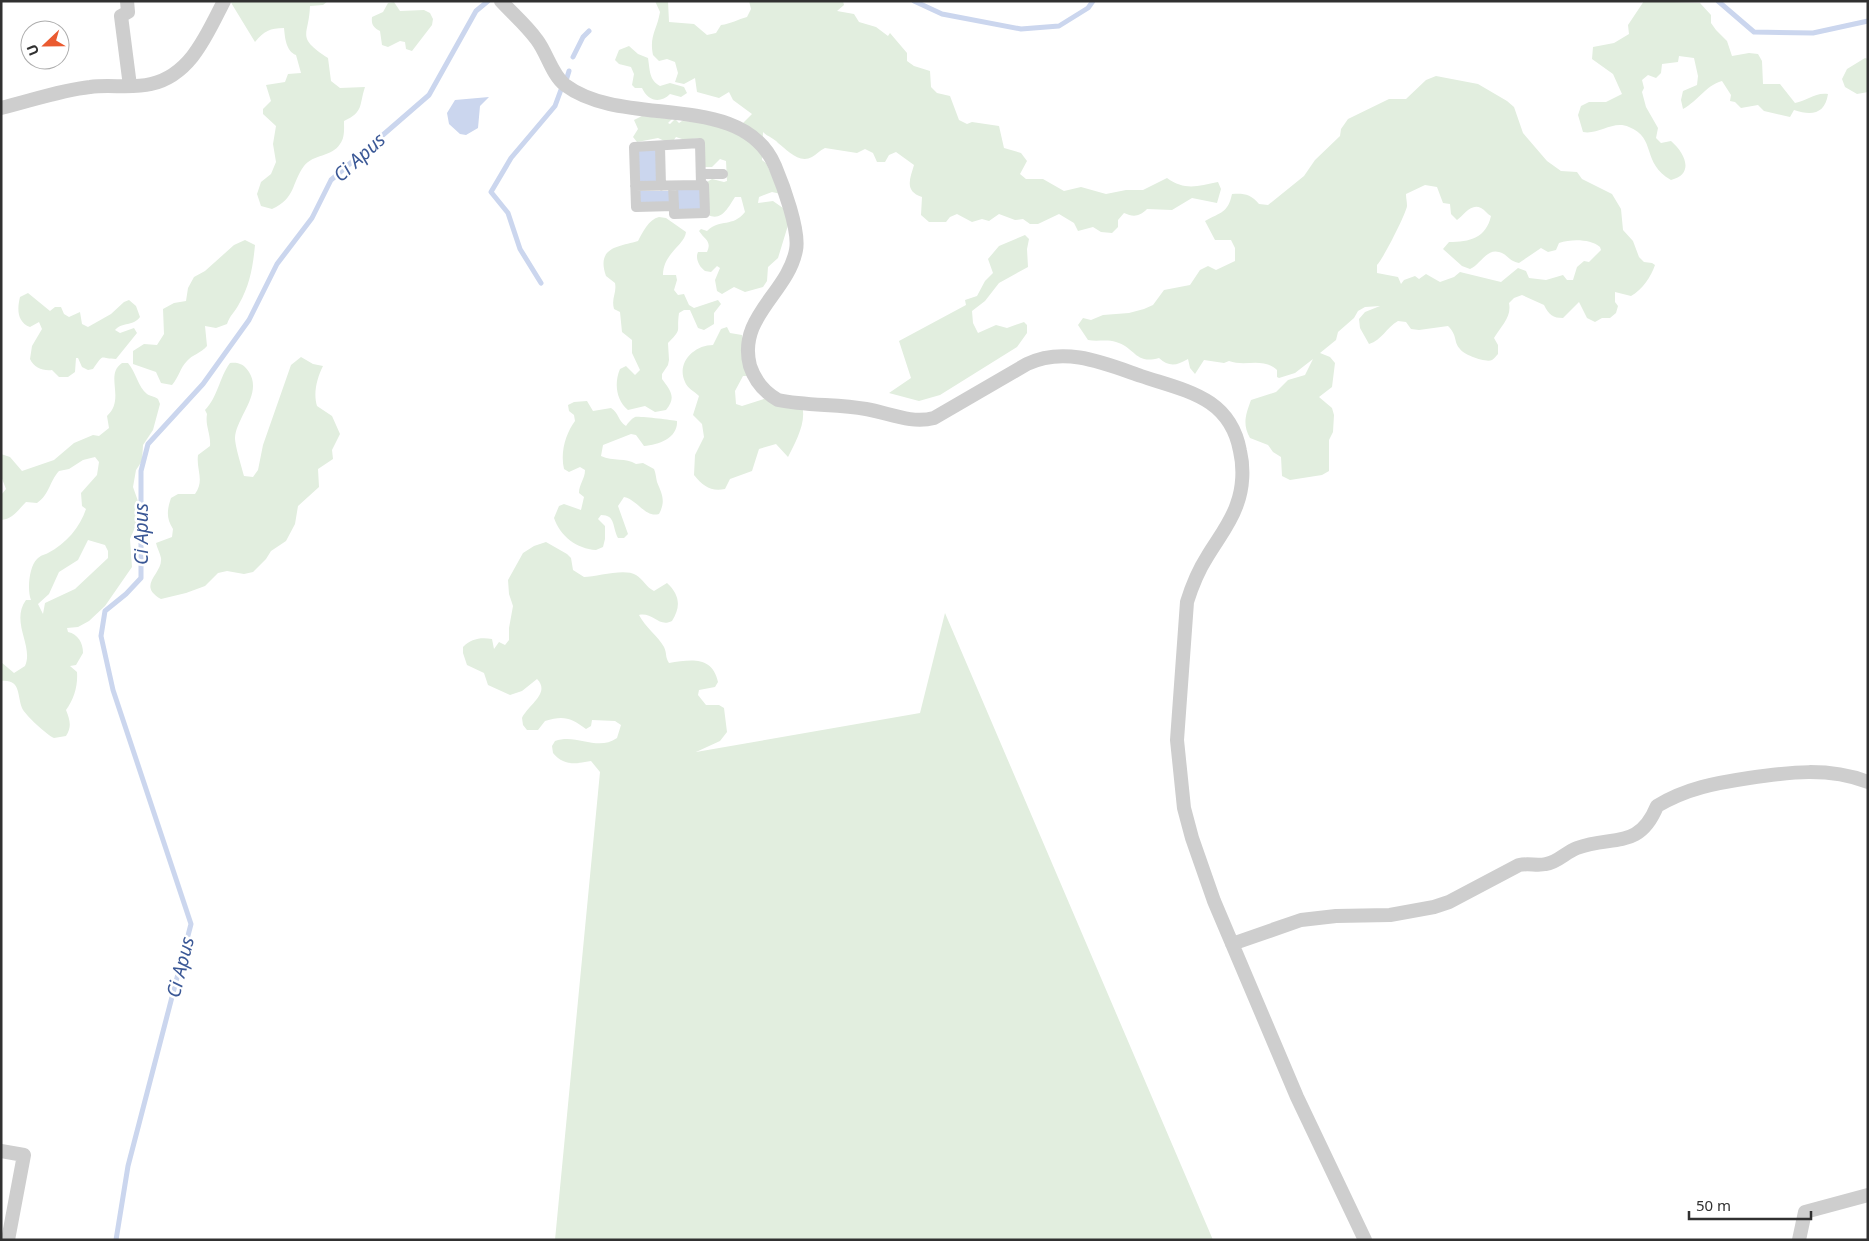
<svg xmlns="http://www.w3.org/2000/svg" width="1869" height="1241" font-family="'Noto Sans',sans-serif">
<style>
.green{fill:#e2eedf;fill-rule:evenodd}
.water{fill:#cbd6ee}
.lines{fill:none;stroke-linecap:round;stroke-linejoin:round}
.stream{stroke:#cbd6ee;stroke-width:5}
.pedestrian{stroke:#cecece;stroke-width:10}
.minor{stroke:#cecece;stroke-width:14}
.labels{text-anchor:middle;stroke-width:5;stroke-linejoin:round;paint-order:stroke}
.water-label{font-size:19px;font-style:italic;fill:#3b5896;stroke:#fff}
</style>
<rect width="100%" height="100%" fill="#fff"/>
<path class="green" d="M230,1H328L323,5L310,6C309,37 295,36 328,58L331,81L340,88L365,87C359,105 364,112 344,121C344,128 345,138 340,144C332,157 313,154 304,166C291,184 296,198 272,209L261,206L257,194L261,182L271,174L276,162L273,144L276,126L263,114V109L271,101L266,85L285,82L288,74L301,73L296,55C286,51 285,38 284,28C270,28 264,31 255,42Z
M655,1H668L669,22L694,24L707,35L716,33L721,25C731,24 738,19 747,17L751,9L749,1H843L844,5L837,11L854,14L859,22L876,27L888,36L890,33L907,53V61L914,66L930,71L931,87L937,93L950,96L959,120L967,124L972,122L999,126L1004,148L1021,153L1027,161L1020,174L1026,179H1043L1064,191L1081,187L1106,194L1126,190H1143L1167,178C1185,191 1198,186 1218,182L1221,189L1217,203L1192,198L1172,210L1147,209C1139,217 1133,217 1124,213L1118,220V227L1112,233L1101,232L1093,227L1078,231L1074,223L1059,214L1038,224H1030L1023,219L1015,220L999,214L989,221L982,219L972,222L957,214L950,217L946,222H929L921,215L922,197C904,191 910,179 914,165L896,152L889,155L885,162H877L873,153L865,149L857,153L825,148C820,150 816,155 812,157C799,164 787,150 778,143C774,138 768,137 763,132L762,160L766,163L781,194L772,192L759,197L758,203L773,201L783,208L789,222L778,258L768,267L767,281L763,287L745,292L734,287L722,294L717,291L715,280L720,268L717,266L711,272L705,271C699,267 695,258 698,252H707C712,241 705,240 699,231L701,229L707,231C721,218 732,228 745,212L741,197H735C729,206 722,222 708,215L707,182L712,179L724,182L727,181L726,161L720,159L712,167H704L701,140L699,138L685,140L676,137L671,144L658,138L637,142L633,137L638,129L634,120L642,116L672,119L668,123L670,124L675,119L679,123L682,121L742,124L752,114L733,100L729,92L719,98L697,92L695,78L684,84L675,82L678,73L675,62L667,59L659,61L653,55C649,36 657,30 660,12Z
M1644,1L1700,3L1711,15V23L1716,30L1727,41L1732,56L1749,53L1758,54L1762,61L1763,84H1780L1795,103C1807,101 1815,92 1828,94C1825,114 1812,116 1794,110L1790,117L1764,111L1758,105L1741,108L1735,102L1730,101L1731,95L1722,81C1705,86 1698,101 1683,109L1681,100L1683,91L1697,85L1698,76L1694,58L1679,56L1678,62L1662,64L1661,73L1656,78L1648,75L1642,80L1644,88L1642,92L1646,107L1658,128L1656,138L1661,143L1671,141C1685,153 1695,174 1671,180C1641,163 1657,138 1629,127C1613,120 1599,135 1583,132L1578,115L1581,106L1589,102H1606L1622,94L1613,74L1592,59L1593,47L1614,43L1629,34L1628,25Z
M394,2L400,11L424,10L430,13L433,19L432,25L412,51L406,49L405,42L400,41L388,47L382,45L380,31C374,28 371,25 372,17L383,12L388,3Z
M629,46L638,54L648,58C650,70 649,80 660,86L670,83L684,87L687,93L681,97L670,94C660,104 648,101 642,88H635L632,85L634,74L631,67L619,64L615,60L619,50Z
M1865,58L1868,59V92L1857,94L1845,87L1842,79L1847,69Z
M1436,76L1478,84L1507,101L1514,107L1523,133L1547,161L1561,171L1577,172L1582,179L1612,194L1621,209L1623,230L1633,241L1639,257L1644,262L1652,263L1655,265C1651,277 1642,290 1631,296L1615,292V302L1618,306L1616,313L1610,318H1602L1595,322L1587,318L1579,302L1563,318C1553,318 1549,315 1544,305L1522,295L1514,298L1509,303C1512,317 1501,326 1494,338L1498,345V354C1496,356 1495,358 1492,360C1486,363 1464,355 1460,349C1453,341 1458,336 1448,326L1419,330L1411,329L1406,322L1398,321C1386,328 1382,340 1369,344L1360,328L1359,319L1365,312L1380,306L1365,307L1358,311L1354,318L1338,332L1336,340L1320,353L1330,357L1335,363L1332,387L1319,397L1332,408L1334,415L1333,432L1329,440V471L1322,475L1290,480L1282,476L1281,457L1273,452L1268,445L1250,438C1242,424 1246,414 1251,400L1276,392L1288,380L1305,375L1313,359L1295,373L1279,378L1277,377V370C1263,357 1245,367 1229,361L1224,363L1204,360L1195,374L1190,368L1188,359C1176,366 1169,367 1159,358C1135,365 1135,347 1116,342C1107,339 1097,342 1088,340L1078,325L1083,318L1091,320L1103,315L1129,313L1144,309L1153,305L1164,290L1190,285L1200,270L1208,266L1216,270L1235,261V248L1231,240H1215L1205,221C1221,212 1228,213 1232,194C1243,193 1251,194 1259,204L1268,205L1304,176L1315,160L1340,136L1341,129L1348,119L1389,99H1406L1426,80ZM1425,185L1437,187L1443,203L1450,204L1451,214L1457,220C1464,215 1471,203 1481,208C1485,210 1487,214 1491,216C1486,238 1470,242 1449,242L1443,249L1462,266L1470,269C1480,265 1487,248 1499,252C1508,254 1508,261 1519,263L1541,248L1548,252L1556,250L1559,243C1572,239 1590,239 1600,247L1601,250L1589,262L1584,261L1577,267L1573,280H1567L1563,275L1546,280L1529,278L1526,271L1518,268L1501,282L1460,272L1454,277L1440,282L1426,274L1419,279L1415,276L1404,280L1401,284L1398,277L1377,273V265C1383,259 1406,214 1407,206C1407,202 1406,198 1406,194Z
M659,217L666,218L686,232C685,245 663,253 663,275H676L677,280L674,290L678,295L684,294L689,305L694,308L718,300L721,304L714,313V324L704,330L698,328L690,310H684L679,313C676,333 683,328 668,343L669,360L668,365L662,374V379C670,390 677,397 666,410L655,412L645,406L628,410C616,400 614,383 620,369L626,366L635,375L640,370L632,353V340L622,332L620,312L614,309C611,298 617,293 615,283L606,276C596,247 618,247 638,241C642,233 649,219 659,217Z
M1025,235L1029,239L1027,249L1028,267L999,283L985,301L972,311L973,323L978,333L996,325L1007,328L1024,322L1027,325V333L1017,347L940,395L919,401L889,393L911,378L899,341L966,305L965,300L977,296L985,281L993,273L988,259L999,246Z
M245,240L255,245C253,266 250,285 239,304C235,312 230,315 227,324L216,328L205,326L207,346C201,353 192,355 187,361C180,368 179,377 172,385L161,383L156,372L133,364V351L144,344L157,345L164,334L163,309L174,303L186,301L188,288L194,277L205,271L234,245Z
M28,293L50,311L55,307H61L64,314L69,317L80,312L82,324L88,327L111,314L124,302L129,300L136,306L140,317C134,326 122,322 115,330L120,333L134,328L137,333L116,359C99,359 105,352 93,369L88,370L82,367L78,358H76L75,372L68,377H59L52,370C43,371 34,368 30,359L32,346L42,329L39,322L30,327C17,322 17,309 20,297Z
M727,327L730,333L742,335L749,376H743L735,391L736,404L742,406L767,398L802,406C807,422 795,443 788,457L776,444L759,449L752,471L730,479L725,489C711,492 703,486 694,475L695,455L704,437L702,424L693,415L699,396C694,391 687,388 685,382C676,363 694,345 713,345L721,329Z
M301,357L313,364L323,366C317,378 313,393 317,406L332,416L340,434L332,450L333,459L318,469L319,487L298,506L295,524L286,541L271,551L266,559L253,572L244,574L227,571L218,573L205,586L186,593L161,599C136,585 163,574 161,558C160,553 157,548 156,543L172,537L173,529C166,518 167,510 171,498L178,494H195C205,480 196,470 198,455L210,446C211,434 205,426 207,414L205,410C218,397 219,378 230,363C238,362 244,364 249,372C263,394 236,417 235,438C235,446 242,468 244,476L253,477L258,470L263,445L291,365Z
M122,363H128C136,372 138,387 147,394C150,396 154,396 158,399L160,404L153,430L143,445L142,461L136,470L133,487L139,504L140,516L130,539L132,567L105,606L89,621L78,627L67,628L68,632C78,634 83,643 83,653L76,665L70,666L77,672C78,686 74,699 66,710C70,720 72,727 66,736L54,738C47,735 25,715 22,708C17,695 21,679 1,681V662L14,673L25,666C34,646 10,622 26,600H31C27,590 29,567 37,559C41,555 44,555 48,553C66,544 80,527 86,509L82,506L81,493L97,475L99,462L95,457L83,460L69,469L59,471C49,482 50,494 37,503L26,502C18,510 13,519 1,520V495L6,489L1,476V454L10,457L22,471L54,460L74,443L93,435L99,436L109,428L107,416C126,399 104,375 122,363ZM88,540L105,545L108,551V558L75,589L45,603L43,614L38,604L49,594L59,572L78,560Z
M587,401L593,411L611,408C619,413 618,421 626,426C628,423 631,419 635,417C639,416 671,420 677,421C678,438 659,445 644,446L636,435L631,434L603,445L601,456C613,462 626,457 636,464L643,463L654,469C656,474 656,478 657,482C662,494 666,501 659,514C645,518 638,500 624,497L618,506L628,534L624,538H618C612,527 616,515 601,515L598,519L605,526V539L603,547L596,550C577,549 560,536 554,518L559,506L564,504L581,510L584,497L579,493C579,484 585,479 585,470L580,467L569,472L564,469C560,452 566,433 575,421L574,415L569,411L568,405L574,402Z
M546,542L567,554L571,558L573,570L584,577C597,577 624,568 636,575C643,579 646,587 654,591L667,583C680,595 681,607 672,621C659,628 653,612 639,615C645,627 658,636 664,647C667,653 665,657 669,663C690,660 712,655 718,682L715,687L699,690L698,695L706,705H719L724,708L727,732L720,741L696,752L920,713L945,613L1213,1240H555L600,772L591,761C575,764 564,766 553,753L552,746L555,741C577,733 597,752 617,738L621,725L615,721L592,720L591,726L586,729C571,718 564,715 545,721L538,730H527L523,725L522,718C528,705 551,693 537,679L522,691L510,695L488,685L484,673L467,665L463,653V647C471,639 480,637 492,639L494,649L499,642L505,645L509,640V628L513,606L509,594L508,580L523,553L534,546Z"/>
<path class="water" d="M489,97L480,106L478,128L466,135L460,134L449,124L447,113L455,100Z
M637,150H658L659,181H638Z
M703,188V210H677L676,189Z
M638,191H669V204L638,205Z"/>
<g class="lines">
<path class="stream" d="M914,1L942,14L1021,29L1059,26L1088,8L1093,1
M1718,1L1754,32L1813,33L1868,21
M573,57L583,37L589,31
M565,84L569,71
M541,283L520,249L508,213L491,192L511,158L555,106L562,87
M116,1240L128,1166L191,924L113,690L101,636L105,611L126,594L141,578V471L148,444L203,384L249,320L277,264L312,218L331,180L429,95L476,11L488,1"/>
<path class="pedestrian" d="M660,146L661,186
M701,174H723
M635,186L701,185H704L705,213L674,214V206L636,207L634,147L700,143L701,185
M673,186L674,206"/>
<path class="minor" d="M127,1L128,12L121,16L130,86
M501,1C513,14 527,26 537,40C547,53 552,75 565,85C625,130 742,89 775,166C783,185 800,231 796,250C788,293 737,317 750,366C755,381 764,392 778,400C807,406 837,404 866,409C889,413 911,424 934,418L1027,364C1065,346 1104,363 1141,376C1186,391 1230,397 1240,451C1244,468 1243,488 1237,504C1231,523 1217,540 1207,557C1198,571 1192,586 1187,602L1177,740L1184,808L1192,838L1214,901L1297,1097L1365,1240
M1,108C30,101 61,90 90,87C110,84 131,89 151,84C191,75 207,34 224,1
M1232,944L1301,920L1336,916L1390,915L1434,907L1449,902L1519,865C1529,863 1537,866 1546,864C1557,863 1566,852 1577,848C1613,835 1639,850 1657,806C1687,788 1716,783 1749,778C1790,772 1828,767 1868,782
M1,1151L24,1155L8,1240
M1799,1240L1805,1212L1868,1195"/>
</g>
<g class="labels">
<g class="water-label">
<text transform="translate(359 157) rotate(-42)" y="7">Ci Apus</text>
<text transform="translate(141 534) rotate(-90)" y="7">Ci Apus</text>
<text transform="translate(180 967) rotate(-76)" y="7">Ci Apus</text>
</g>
</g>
<rect width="1869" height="1241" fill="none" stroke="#313131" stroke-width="5"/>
<g transform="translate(45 45) rotate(248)"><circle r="24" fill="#ffffff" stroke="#adadad"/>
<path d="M0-4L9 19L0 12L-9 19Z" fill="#ea5a30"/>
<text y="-8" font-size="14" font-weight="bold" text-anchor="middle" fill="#313131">U</text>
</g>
<path d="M1689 1211v8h122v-8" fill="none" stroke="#313131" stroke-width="2.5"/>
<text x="1696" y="1211" font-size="15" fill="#313131" stroke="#ffffff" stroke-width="4" paint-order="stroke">50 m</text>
</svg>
